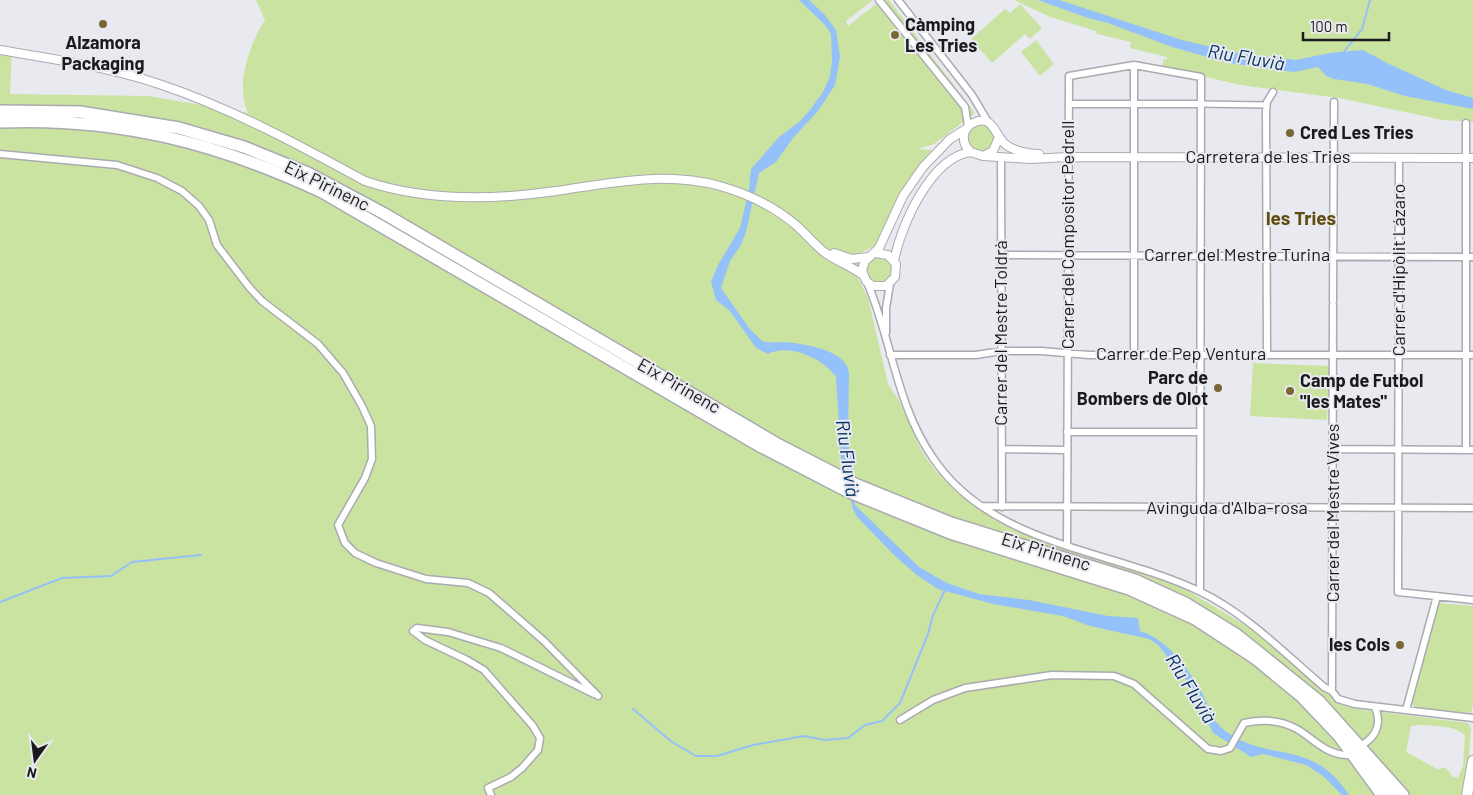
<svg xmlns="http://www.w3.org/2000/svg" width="1473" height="795" font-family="Barlow,sans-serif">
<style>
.green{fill:#cbe3a0;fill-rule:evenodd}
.water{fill:#94c1fa}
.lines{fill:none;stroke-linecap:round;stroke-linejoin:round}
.stream{stroke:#94c1fa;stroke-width:2}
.pedestrian-casing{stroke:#aaaab1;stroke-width:8}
.minor-casing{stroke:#aaaab1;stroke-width:9}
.tertiary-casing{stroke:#aaaab1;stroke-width:10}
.primary-casing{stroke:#aaaab1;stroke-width:12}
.motorway-casing{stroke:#aaaab1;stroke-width:14}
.pedestrian{stroke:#fff;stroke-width:5}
.minor{stroke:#fff;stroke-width:6}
.tertiary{stroke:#fff;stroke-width:8}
.primary{stroke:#fff;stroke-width:10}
.motorway{stroke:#fff;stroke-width:11}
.poi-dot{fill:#796635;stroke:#e9e9f0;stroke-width:2}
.labels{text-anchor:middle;stroke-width:4;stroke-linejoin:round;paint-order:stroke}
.poi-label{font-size:18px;font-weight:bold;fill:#1b1b1d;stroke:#e9e9f0;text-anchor:start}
.street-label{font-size:18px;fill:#1b1b1d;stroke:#e9e9f0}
.water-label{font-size:19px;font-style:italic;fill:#023263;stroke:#e9e9f0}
.neighbourhood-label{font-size:19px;font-weight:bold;fill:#624c10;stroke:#e9e9f0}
</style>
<rect width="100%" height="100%" fill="#e9e9f0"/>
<path class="green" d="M256,0H873L846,21L848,26L881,0H889L975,113L934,144L918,149L932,150L900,194L877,244L861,253L857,276L868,298L888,384L898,399L921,450L935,470L952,488L993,519L1018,532L1124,565L1188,591L1250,628L1343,705L1356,709L1468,723L1471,728L1468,773L1463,795H0V46L12,48L10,94L148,96L248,113C235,86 249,45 265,20ZM1419,725C1433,726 1454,725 1465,735L1463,766L1458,778L1453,777L1446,768H1441L1439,770L1406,752L1411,726Z
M1014,0H1038L1096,20L1048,0H1473V122L1443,120L1339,98L1240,85L1169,68L1162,66L1164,59L1167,60V57L1130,48L1131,42L1097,34L1096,31L1050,17Z
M1020,4L1042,28L1030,39L1025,34L992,63L971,39L1005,9L1010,13Z
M1036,40L1054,64L1040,76L1021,52Z
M968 138a13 13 0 1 1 26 0a13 13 0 1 1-26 0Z
M866 270a13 13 0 1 1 26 0a13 13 0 1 1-26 0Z
M1253,363L1330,366L1327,420L1250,416Z
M1439,603L1473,606V704L1471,713L1417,709L1410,702L1437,604Z"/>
<path class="water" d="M799,0H809L825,15L836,30L840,57L835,85L818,111L793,138L776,162L759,173L746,232L741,245L730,261L721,288L749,328L762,341C772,344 783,341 794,343C812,346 845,351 849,372L848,444L854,464L851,485L855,505L919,567L947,583L979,594L1029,600L1108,616L1138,618L1140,631C1167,639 1187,667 1201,691C1209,705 1211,720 1224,730C1268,764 1312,737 1349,795H1342L1323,776L1306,765L1263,754L1251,757L1213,733L1187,681L1158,645L1149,639L1090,626L1063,616L993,604L938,589L918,576L896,557L857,517L853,509L841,458L836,377C823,358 789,343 768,354L756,348L730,311L716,300L711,282L718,265L740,228L749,189L751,169L779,137L799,122L810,110L823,92L830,76L832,61L831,34L826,26Z
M1038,0H1059L1182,40L1237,53L1296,60L1330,53L1363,50L1387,63L1446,90L1473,98V109L1405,96L1367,84L1334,79L1326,76L1318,67L1294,72L1229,63L1172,47L1108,23L1088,18Z"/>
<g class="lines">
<path class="stream" d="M1343,53L1362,29L1370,0
M0,602L62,578L111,576L132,562L201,555
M633,709L672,742L696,756H717L753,745L804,736L825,740L848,738L865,725L882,721L900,703L928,634L933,615L945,590"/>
<defs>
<path id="pedestrian" d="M1200,104L1266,105"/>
<path id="minor" d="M879,0L965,107L968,126
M898,0L972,95L988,122
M1069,104H1200
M1466,123V448
M0,154L117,165L157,178L182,191L199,206L209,220L217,245L249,287L262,301L318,344L343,373L362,406L371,426L372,459L365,478L338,525L345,543L355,553L376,563L426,579L468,583L489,593L544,641L598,696
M1001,158L1002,507
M1399,158L1398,592L1473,600
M1001,255L1473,257
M867,282C892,340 896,405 933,458C992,546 1110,549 1199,591C1247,614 1284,653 1324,687L1332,691L1338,699L1355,704L1473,718
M1333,301L1334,102
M886,333V308L890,284
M1267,354L1266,111L1267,102L1273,92
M890,355H976L1001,351H1041L1089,355H1473
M1134,355V65
M1067,432H1200
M1002,449L1067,450
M1333,449L1473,450
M982,506L1473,508
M1067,545L1069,76L1134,65L1201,77L1200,591
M1332,691L1333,305
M1406,710L1437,596
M900,720L933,700L965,688L1052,675L1114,676L1134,684L1208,749L1221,751L1230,748L1244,723C1262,719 1281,720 1297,729C1314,739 1326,755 1348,755
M1365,743C1378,734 1381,721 1375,707
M491,795L488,788L511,777L522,768L538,750L540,738L533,726L484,670L467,660L425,640L413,631L417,628L448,632L501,648L594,694"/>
<path id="tertiary" d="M0,50C53,59 108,67 159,84C231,108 299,145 365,181C424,201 494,200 556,191C611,183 664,171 720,186C748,194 775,207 797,226C806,234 814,244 824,252C836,261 851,266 863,275
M999,137L993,151L983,156L971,152C966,148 963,142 964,135C965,129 969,125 973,123C993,113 995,136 1005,144C1013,151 1029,154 1039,154
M983,156L1030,159L1068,157L1473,158
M834,253L852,259L868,257
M875,253L888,255L896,264L895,277L886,286H873L866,281L862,270L865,261L879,248L903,196L923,167L950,139L966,129
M894,261C901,225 931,157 971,152"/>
<path id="primary" d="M1354,747L1392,795
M1467,795L1473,761"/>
<path id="motorway" d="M0,111L80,112L179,128L244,147L308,173L383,213L779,445L855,484L951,523L1135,580L1185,603L1237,635L1319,701L1403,795
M0,122C117,117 217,143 322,192L758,445L849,492L950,533L1129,589L1195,619L1256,659L1301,696L1339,736L1382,795"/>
</defs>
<use href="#pedestrian" class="pedestrian-casing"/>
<use href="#minor" class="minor-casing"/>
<use href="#tertiary" class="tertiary-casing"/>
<use href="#primary" class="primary-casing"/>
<use href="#motorway" class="motorway-casing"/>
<use href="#pedestrian" class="pedestrian"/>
<use href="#minor" class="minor"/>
<use href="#tertiary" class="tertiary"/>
<use href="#primary" class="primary"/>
<use href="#motorway" class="motorway"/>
</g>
<g class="poi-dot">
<circle cx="103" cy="24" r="5"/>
<circle cx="895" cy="35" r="5"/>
<circle cx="1290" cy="133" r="5"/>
<circle cx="1218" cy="388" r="5"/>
<circle cx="1290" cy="391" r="5"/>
<circle cx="1400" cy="645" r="5"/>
</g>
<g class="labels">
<g class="poi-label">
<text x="905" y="31">Càmping<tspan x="905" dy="21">Les Tries</tspan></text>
<text x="103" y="49" text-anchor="middle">Alzamora<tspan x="103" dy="21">Packaging</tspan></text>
<text x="1300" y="139">Cred Les Tries</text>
<text x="1208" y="384" text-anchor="end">Parc de<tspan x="1208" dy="21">Bombers de Olot</tspan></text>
<text x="1300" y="387">Camp de Futbol<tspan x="1300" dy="21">"les Mates"</tspan></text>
<text x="1390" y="651" text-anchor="end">les Cols</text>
</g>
<g class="street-label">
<text x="1268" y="163">Carretera de les Tries</text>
<text transform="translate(327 186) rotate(26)" y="6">Eix Pirinenc</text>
<text transform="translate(1068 235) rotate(-90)" y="6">Carrer del Compositor Pedrell</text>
<text x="1237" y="261">Carrer del Mestre Turina</text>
<text transform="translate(1399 270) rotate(-90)" y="6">Carrer d'Hipòlit Lázaro</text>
<text transform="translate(1001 333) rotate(-90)" y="6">Carrer del Mestre Toldrà</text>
<text x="1181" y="360">Carrer de Pep Ventura</text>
<text transform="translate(679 386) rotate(30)" y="6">Eix Pirinenc</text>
<text x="1227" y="514">Avinguda d'Alba-rosa</text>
<text transform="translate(1333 513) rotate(-90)" y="6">Carrer del Mestre Vives</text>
<text transform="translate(1046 552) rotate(17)" y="6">Eix Pirinenc</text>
</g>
<g class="water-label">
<text transform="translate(1246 57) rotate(10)" y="7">Riu Fluvià</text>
<text transform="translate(848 458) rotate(82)" y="7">Riu Fluvià</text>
<text transform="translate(1191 688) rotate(58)" y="7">Riu Fluvià</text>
</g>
<g class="neighbourhood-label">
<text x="1301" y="225">les Tries</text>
</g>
</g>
<g transform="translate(35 760) rotate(194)" stroke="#e9e9f0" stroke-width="4" paint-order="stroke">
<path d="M0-4L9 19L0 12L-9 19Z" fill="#1b1b1d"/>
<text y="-8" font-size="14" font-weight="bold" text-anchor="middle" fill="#1b1b1d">N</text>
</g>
<path d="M1303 32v8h86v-8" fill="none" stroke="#1b1b1d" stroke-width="2.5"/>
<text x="1310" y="32" font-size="15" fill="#1b1b1d" stroke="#e9e9f0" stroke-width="4" paint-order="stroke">100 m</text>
</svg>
